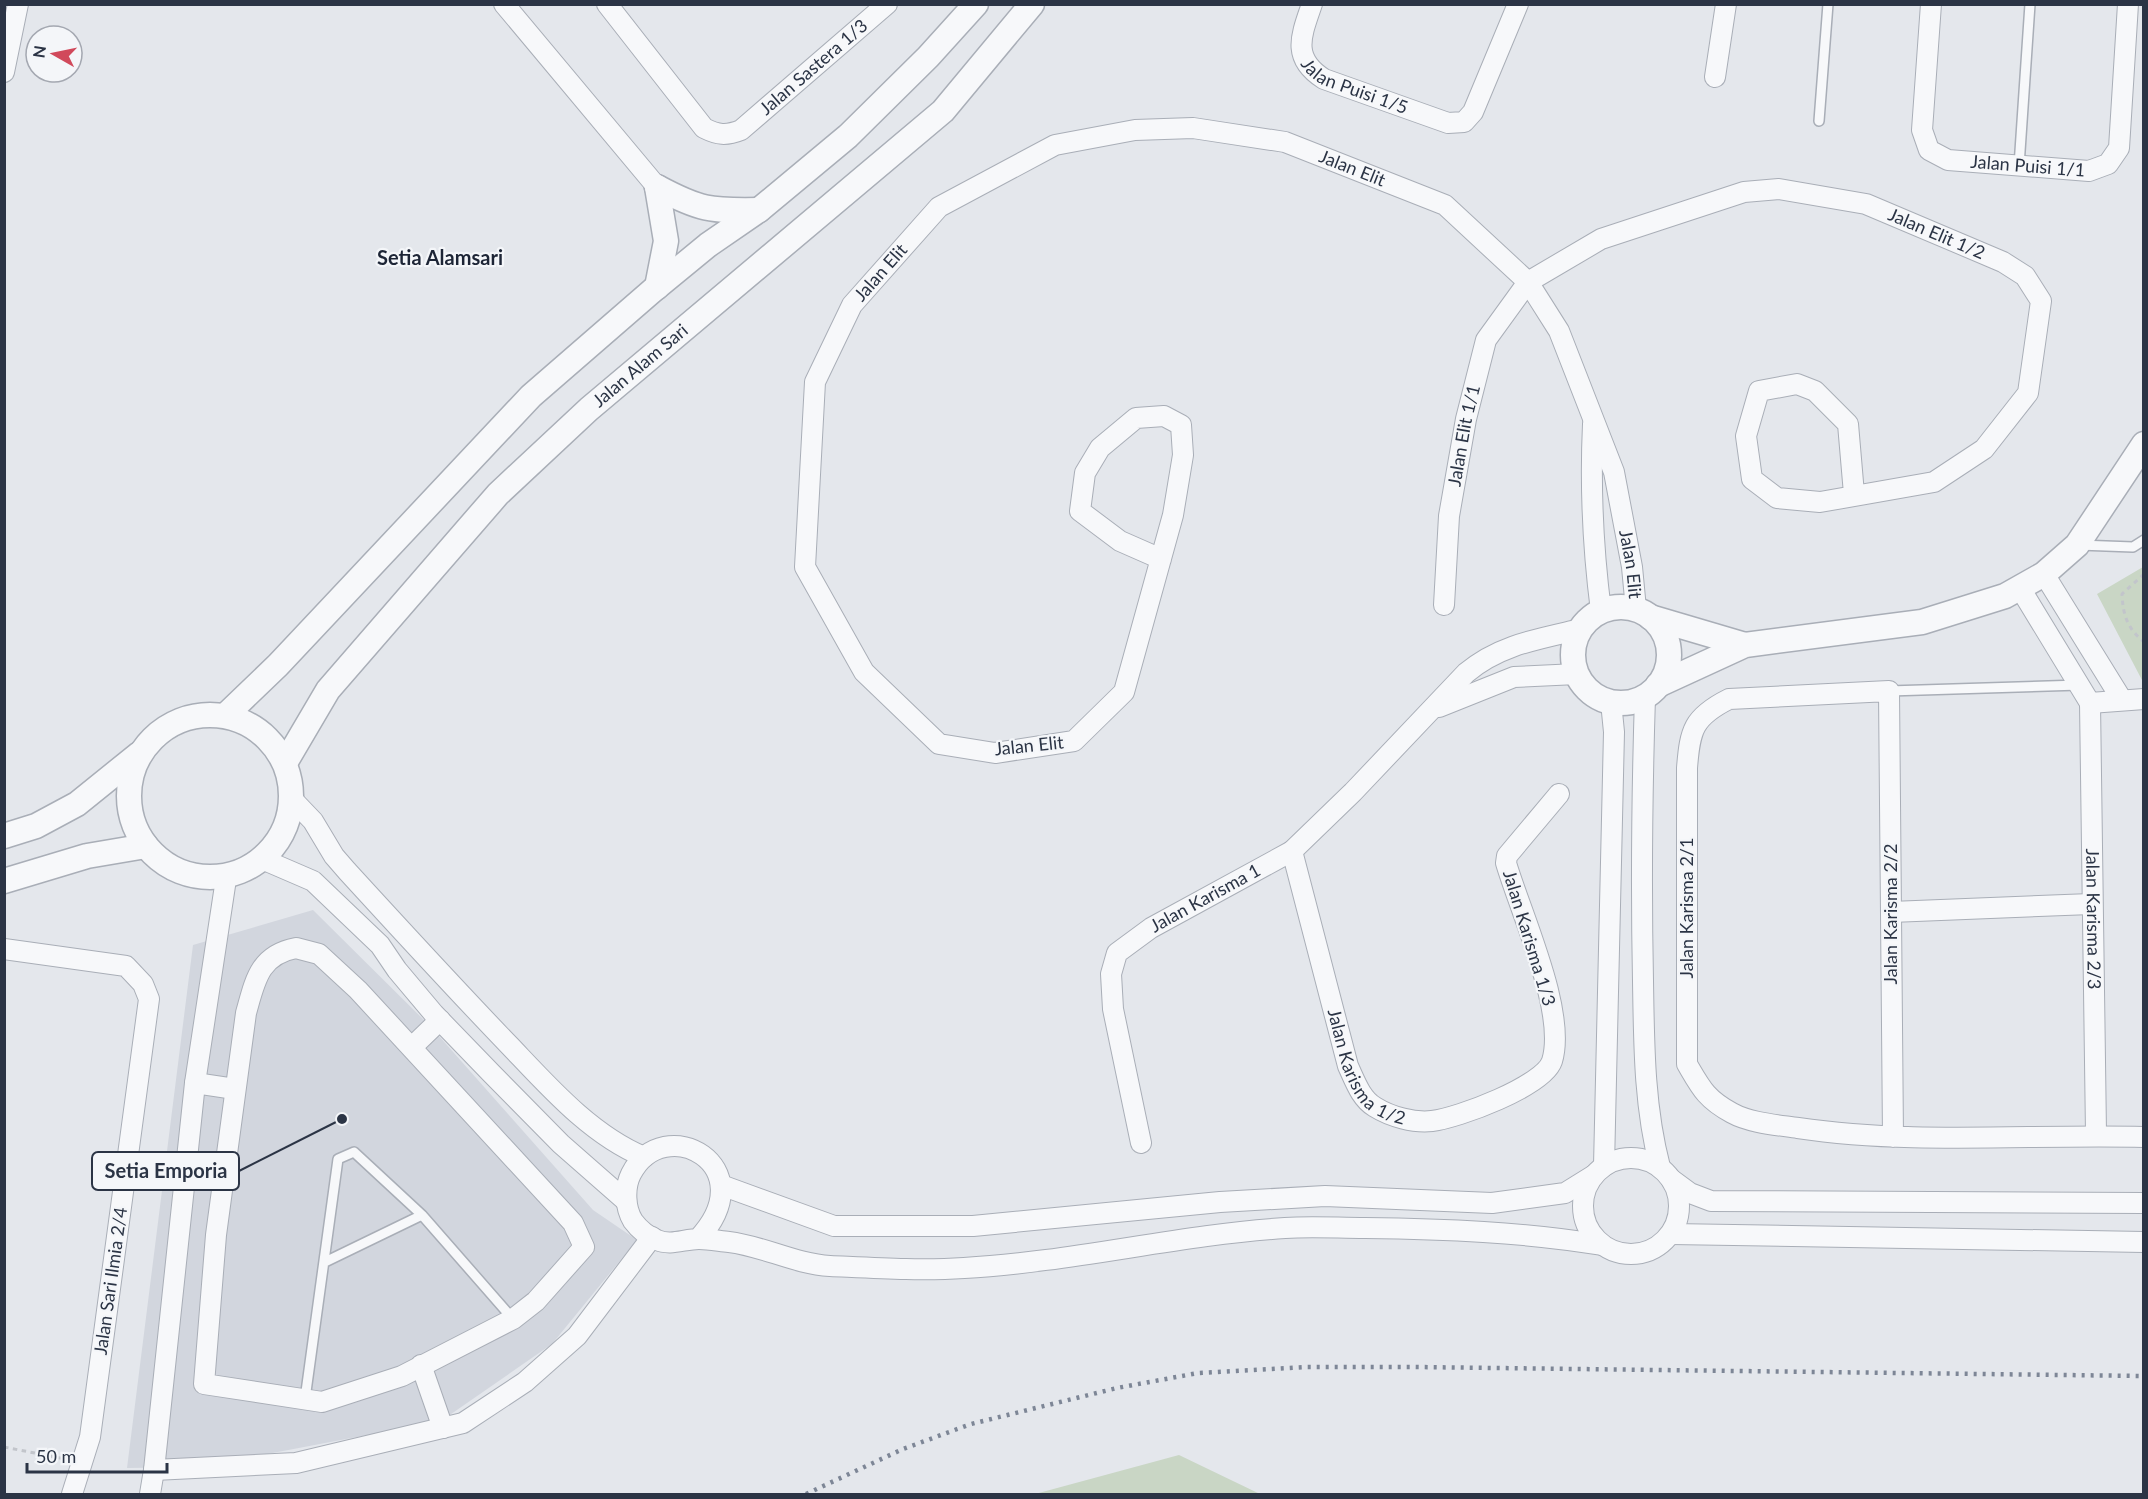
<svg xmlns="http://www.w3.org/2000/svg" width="2148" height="1499" font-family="Lato,sans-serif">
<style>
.built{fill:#d2d6de}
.green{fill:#c9d6c5}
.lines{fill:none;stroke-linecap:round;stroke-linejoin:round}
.service-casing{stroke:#a9aeb7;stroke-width:12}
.minor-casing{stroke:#a9aeb7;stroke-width:22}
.tertiary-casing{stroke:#a9aeb7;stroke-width:27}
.path{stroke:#c2c5cb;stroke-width:3;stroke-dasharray:4.5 4.5;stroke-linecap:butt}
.service{stroke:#f7f8fa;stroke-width:9}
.minor{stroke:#f7f8fa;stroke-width:20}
.tertiary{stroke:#f7f8fa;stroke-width:24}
.rail{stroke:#7d8696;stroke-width:4.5;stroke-dasharray:3 6;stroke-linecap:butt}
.labels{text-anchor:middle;stroke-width:4.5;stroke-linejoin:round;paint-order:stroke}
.street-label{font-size:18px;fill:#2b3445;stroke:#f4f6f9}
.neighbourhood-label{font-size:20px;font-weight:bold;fill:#1d2536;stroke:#f4f6f9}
.leader{fill:none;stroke:#2b3445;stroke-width:2}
.callout-dot{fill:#2b3445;stroke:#f4f6f9;stroke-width:2}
.callout{fill:#f4f6f9;stroke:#2b3445;stroke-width:2}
.callout-label{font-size:20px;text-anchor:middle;font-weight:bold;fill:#2b3445}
</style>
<rect width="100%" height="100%" fill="#e4e7ec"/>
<path class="built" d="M313,910L431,1027L593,1210L637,1240L552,1344L441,1421L198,1467L127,1468L193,945Z"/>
<path class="green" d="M2143,567V682L2097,594Z
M1179,1455L1260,1494H1035Z"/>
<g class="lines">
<defs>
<path id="service" d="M1819,121L1828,4
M2019,166L2030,4
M2079,545L2133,547L2144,540
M1889,691L2080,685
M325,1262L422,1215
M305,1399L338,1159L354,1152L422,1215L513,1319"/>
<g id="minor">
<path d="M504,4L657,187"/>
<path id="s1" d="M607,4L704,128C718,135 726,136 741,130L887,4"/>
<path id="s2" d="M1312,4C1301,36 1291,58 1324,79L1448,123L1464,122L1473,112L1518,4"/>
<path id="s3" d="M1931,4L1922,130L1929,150L1948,160L2089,171L2108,164L2119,148L2128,4"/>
<path d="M4,72L18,4"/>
<path d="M1715,77L1726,4"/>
<path d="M1593,424C1590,487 1593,549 1601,611"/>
<path id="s4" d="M1161,559L1120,541L1080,511L1085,473L1100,448L1136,418L1164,416L1181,425L1183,455L1173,515L1124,692L1074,741L995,753L939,744L864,672L805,567L815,382L852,305L939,207L1055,145L1135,130L1193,128L1285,142L1445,205L1528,282L1559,331L1614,472L1632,567L1636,609"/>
<path d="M2044,574L2122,700"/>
<path d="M2020,588L2090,703"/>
<path id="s5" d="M1444,605L1449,516L1466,419L1486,340L1528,282L1601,239L1744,192L1779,189L1866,204L2003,262L2025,276L2041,301L2028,393L1984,449L1934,482L1820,502L1777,498L1752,479L1746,436L1759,391L1797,384L1815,391L1848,424L1854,494"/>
<path d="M1645,697C1642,792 1641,886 1643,981C1644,1044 1644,1106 1660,1167"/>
<path id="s6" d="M2090,703L2096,1133L2099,1136"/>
<path d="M2090,703L2144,699"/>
<path d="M1439,707L1514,677L1577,674"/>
<path d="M291,798L313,821L334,856L347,871C401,930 455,989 510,1046C549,1087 591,1135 644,1157"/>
<path id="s7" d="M1292,851L1348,1066C1355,1081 1361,1099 1375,1107C1391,1117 1414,1123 1432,1121C1458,1118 1544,1086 1552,1061C1567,1012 1521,914 1506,863L1507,856L1559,794"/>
<path d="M262,859L313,881L380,945L397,970L434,1014L492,1074L561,1144L626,1201"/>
<path d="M226,879L195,1083L154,1470L296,1463L463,1423L525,1382L577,1336L652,1237"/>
<path d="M1891,912L2091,904"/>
<path d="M296,948L319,954L358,990L573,1223L584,1247L536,1301L513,1319L402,1376L322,1402L204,1384L216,1235L246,1013C255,981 259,955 296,948Z"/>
<path d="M4,949L126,966L143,984L149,999L90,1437L72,1494"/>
<path d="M412,1047L440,1020"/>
<path d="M195,1083L235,1089"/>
<path d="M1893,1137L1889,691L1729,699C1693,717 1690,730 1687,768V1064C1701,1088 1706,1099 1732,1113C1750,1123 1778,1125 1798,1128C1912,1145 2029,1134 2144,1137"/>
<path id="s8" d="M1141,1143L1113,1009L1111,974L1117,953L1151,928L1292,851L1353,792L1466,673C1499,645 1538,639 1581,629"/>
<circle cx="1631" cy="1206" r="48"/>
<path d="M1604,1166L1614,732L1611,702"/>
<path d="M1671,1179L1690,1193L1711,1201L2144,1203"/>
<path d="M721,1185L834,1226H973L1220,1202L1325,1196L1492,1203L1565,1193L1594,1175"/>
<path d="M1671,1234L2144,1242"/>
<path d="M698,1239C766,1166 664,1110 631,1174C624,1188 625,1208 633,1221C639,1229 647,1236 657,1240C671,1246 684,1239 699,1239C708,1239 719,1241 729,1242C763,1246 795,1264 830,1266C874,1268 920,1271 964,1268C1072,1262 1177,1235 1285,1228C1311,1226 1338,1228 1365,1228C1444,1229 1523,1232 1602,1245"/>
<path d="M421,1365L443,1428"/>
<path d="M150,1494L154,1470"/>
</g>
<g id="tertiary">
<path d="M657,187C700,210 710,211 759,210"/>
<path d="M657,287L666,241L657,187"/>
<circle cx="1621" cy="655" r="48"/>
<path d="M1650,617L1745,645"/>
<path d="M1658,685L1745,645L1922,622L2005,596L2044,574L2077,545L2144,444"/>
<circle cx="210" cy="796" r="81"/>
<path d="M226,715L278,665L531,396L652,291L708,245L759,210L848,136L928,57L976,4"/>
<path id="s9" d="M285,763L328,690L498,494L589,409L943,111L1032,4"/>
<path d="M4,836L36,826L77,804L139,754"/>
<path d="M4,881L87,856L146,846"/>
</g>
</defs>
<use href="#service" class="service-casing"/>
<use href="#minor" class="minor-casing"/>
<use href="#tertiary" class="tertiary-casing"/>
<path class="path" d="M2144,574L2122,594C2123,615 2127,628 2144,642
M4,1447L65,1459"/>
<use href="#service" class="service"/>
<use href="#minor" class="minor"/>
<use href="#tertiary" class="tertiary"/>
<path class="rail" d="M806,1494L903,1449L971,1424L1117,1388L1198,1373L1306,1367H1415L2144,1376"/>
</g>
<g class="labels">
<g class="street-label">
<text dy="6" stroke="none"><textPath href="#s1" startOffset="292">Jalan Sastera 1/3</textPath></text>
<text dy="6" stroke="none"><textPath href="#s2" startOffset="116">Jalan Puisi 1/5</textPath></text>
<text dy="6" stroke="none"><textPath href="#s3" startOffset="249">Jalan Puisi 1/1</textPath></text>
<text dy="6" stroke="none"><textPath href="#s4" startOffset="1800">Jalan Elit</textPath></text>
<text dy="6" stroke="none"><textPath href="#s5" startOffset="776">Jalan Elit 1/2</textPath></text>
<text dy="6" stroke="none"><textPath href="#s4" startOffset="1276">Jalan Elit</textPath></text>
<text dy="6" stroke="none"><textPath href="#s9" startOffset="536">Jalan Alam Sari</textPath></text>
<text dy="6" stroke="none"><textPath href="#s5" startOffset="171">Jalan Elit 1/1</textPath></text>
<text dy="6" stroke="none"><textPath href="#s4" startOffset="2316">Jalan Elit</textPath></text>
<text transform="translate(1029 746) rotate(-6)" y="6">Jalan Elit</text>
<text dy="6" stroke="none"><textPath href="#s8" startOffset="298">Jalan Karisma 1</textPath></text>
<text transform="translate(1687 908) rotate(-90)" y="6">Jalan Karisma 2/1</text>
<text transform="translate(1891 914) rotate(-90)" y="6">Jalan Karisma 2/2</text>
<text dy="6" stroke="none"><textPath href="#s6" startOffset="216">Jalan Karisma 2/3</textPath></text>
<text transform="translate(1529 938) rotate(73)" y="6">Jalan Karisma 1/3</text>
<text dy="6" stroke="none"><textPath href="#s7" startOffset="234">Jalan Karisma 1/2</textPath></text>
<text transform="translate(111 1281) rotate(-82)" y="6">Jalan Sari Ilmia 2/4</text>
</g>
<g class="neighbourhood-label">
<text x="440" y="265">Setia Alamsari</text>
</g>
</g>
<path class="leader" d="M342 1119L239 1171"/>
<circle class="callout-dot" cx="342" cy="1119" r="6"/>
<rect class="callout" x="92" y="1152" width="147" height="38" rx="6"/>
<g class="callout-label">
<text x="166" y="1178">Setia Emporia</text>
</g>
<rect width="2148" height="1499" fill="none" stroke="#2b3445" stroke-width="12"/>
<g transform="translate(54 54) rotate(279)"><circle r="28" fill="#f4f6f9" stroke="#a4a8b1" stroke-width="1.5"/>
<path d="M0-4.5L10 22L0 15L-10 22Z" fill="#d1495b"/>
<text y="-9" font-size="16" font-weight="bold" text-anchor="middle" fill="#2b3445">N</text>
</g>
<path d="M27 1463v9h140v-9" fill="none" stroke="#2b3445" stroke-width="3"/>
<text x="36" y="1463" font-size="18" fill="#2b3445" stroke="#f4f6f9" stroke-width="4.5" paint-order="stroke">50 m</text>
</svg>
